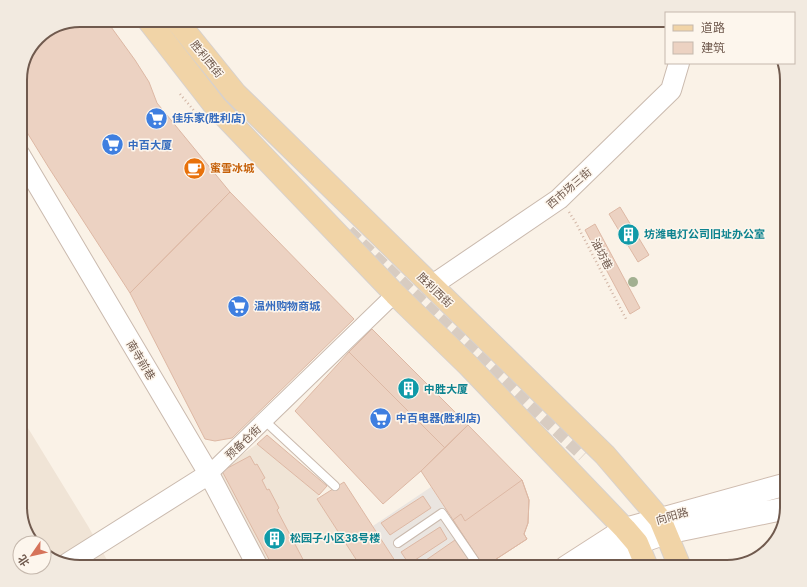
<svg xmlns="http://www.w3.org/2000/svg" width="807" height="587" font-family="'IBM Plex Sans','Noto Sans SC',sans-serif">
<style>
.residential{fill:#f0e4d6}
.industrial{fill:#eae5e0}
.building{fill:#ecd2c2;stroke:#ddb8a4}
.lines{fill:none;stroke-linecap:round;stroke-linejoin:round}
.pedestrian-tunnel{stroke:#d8ccc1;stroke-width:12;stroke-dasharray:12 6;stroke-linecap:butt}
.service-casing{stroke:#cabaae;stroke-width:10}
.minor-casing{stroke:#cabaae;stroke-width:18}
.tertiary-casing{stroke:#cabaae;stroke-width:22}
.secondary-casing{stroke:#cfbcaf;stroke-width:24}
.primary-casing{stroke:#d7d1cd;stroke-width:24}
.path{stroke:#d1b5a5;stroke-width:2.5;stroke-dasharray:1 3;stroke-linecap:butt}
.service{stroke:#fff;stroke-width:8}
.minor{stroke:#fff;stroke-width:16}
.tertiary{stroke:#fff;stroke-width:20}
.secondary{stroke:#fff;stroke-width:22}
.primary{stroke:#f1d4a7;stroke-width:22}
.tree{fill:#a2b091}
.labels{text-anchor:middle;stroke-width:3;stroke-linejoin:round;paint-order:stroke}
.street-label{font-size:11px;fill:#705a4e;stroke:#fdf6ed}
.shop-label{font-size:11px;font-weight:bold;fill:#366cbe;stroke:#fdf6ed;text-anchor:start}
.food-label{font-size:11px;font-weight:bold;fill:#c56008;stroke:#fdf6ed;text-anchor:start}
.culture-label{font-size:11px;font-weight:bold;fill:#0d838f;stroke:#fdf6ed;text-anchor:start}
.rim{fill:none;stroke:#705a4e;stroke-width:2}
</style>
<rect width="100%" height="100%" fill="#faf2e7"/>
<path class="residential" d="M20,415L88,526L111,567H80L44,555V543H34L28,537L20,510Z
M257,444L319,495L317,499L361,567H268L216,473Z"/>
<path class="industrial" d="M431,487L484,567H474L455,540L416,567H399L373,526Z"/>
<path class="building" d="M80,20H106L135,60L149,82L157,103L230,192L130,293L49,168L20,121V76L40,35Z
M230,192L354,319L232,438L215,441L205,439L130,293Z
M620,207L649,255L638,262L609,214Z
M595,224L640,308L630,314L585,230Z
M372,329L468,425L445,448L349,352Z
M372,329L468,425L421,471L383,504L295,411L349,352Z
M468,425L522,480L529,500L528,523L524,534L527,539L484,567L421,471Z
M267,435L327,486L319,495L257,444Z
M250,456L255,465L257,464L265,478L262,480L267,490L269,489L279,508L277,510L307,567H273L222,471Z
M522,480L529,500L528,523L524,534L527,539L484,567L453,520L461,514L465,521Z
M344,482L399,567H361L317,499Z
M423,496L431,508L390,535L381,523Z
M440,527L447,539L409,564L401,552Z
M455,540L474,567H416Z"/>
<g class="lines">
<path class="pedestrian-tunnel" d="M349,231L583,456"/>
<defs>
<path id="service" d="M265,421L335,486
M398,543L442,513L479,567"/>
<path id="minor" d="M209,474L395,294"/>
<path id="tertiary" d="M20,155L209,474L258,567
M431,286L559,199L671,90L679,63
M68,563L209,474"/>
<path id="secondary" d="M566,567L625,529L787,484
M603,567L637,543L666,533L787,508"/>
<path id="primary" d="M148,20L215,106L395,294L468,365L625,529L637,543L647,567
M176,20L235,93L605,455L660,519L680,567"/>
</defs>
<use href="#service" class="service-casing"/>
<use href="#minor" class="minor-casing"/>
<use href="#tertiary" class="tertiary-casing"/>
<use href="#secondary" class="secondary-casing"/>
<use href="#primary" class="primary-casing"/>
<path class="path" d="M180,94L196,113
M569,212L576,223L626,319"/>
<use href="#service" class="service"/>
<use href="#minor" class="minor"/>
<use href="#tertiary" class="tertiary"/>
<use href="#secondary" class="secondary"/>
<use href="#primary" class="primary"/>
</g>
<circle class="tree" cx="633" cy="282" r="5"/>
<defs>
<symbol id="supermarket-disc" viewBox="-11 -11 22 22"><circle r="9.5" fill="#3f7fe0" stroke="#fdf6ed"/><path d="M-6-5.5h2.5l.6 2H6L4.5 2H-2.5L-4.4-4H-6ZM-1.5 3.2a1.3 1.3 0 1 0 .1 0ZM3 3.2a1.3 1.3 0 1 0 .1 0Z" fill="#fff"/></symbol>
<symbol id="cafe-disc" viewBox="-11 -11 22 22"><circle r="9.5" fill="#e8710a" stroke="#fdf6ed"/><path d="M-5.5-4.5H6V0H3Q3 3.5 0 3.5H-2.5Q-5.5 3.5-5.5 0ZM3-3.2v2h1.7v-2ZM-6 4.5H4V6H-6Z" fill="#fff"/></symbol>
<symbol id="building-disc" viewBox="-11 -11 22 22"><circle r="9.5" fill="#0f9aa8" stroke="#fdf6ed"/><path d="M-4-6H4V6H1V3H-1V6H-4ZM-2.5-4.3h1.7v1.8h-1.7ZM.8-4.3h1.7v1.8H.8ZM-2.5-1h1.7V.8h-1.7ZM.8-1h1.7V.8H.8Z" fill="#fff"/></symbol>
</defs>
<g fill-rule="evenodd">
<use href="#supermarket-disc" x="144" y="106" width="25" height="25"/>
<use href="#supermarket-disc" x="100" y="132" width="25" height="25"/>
<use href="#cafe-disc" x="182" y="156" width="25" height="25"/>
<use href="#building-disc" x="616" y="222" width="25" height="25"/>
<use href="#supermarket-disc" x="226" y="294" width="25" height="25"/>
<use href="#building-disc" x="396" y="376" width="25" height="25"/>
<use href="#supermarket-disc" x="368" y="406" width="25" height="25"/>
<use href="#building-disc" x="262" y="526" width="25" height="25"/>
</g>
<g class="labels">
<g class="street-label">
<text transform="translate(207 59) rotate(51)" y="4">胜利西街</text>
<text transform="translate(569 188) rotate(-41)" y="4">西市场三街</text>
<text transform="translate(602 254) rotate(63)" y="4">油坊巷</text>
<text transform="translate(435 290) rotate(44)" y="4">胜利西街</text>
<text transform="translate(141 360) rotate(59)" y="4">南寺前巷</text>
<text transform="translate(243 442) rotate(-43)" y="4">预备仓街</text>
<text transform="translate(672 516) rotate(-16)" y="4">向阳路</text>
</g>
<g class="shop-label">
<text x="172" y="122">佳乐家(胜利店)</text>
<text x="128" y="149">中百大厦</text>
<text x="254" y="310">温州购物商城</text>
<text x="396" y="422">中百电器(胜利店)</text>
</g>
<g class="food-label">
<text x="210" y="172">蜜雪冰城</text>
</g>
<g class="culture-label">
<text x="644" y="238">坊潍电灯公司旧址办公室</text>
<text x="424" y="393">中胜大厦</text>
<text x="290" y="542">松园子小区38号楼</text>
</g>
</g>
<path d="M0 0H807V587H0ZM80 27H727A53 53 0 0 1 780 80V507A53 53 0 0 1 727 560H80A53 53 0 0 1 27 507V80A53 53 0 0 1 80 27Z" fill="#f2eae0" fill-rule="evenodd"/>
<path class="rim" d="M80 27H727A53 53 0 0 1 780 80V507A53 53 0 0 1 727 560H80A53 53 0 0 1 27 507V80A53 53 0 0 1 80 27Z"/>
<rect x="665" y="12" width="130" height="52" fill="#fdf6ed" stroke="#c5b8ad"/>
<rect x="673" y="25" width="20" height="6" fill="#f1d4a7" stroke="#c5b8ad"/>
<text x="701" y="32" font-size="12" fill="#705a4e">道路</text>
<rect x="673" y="42" width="20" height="12" fill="#ecd2c2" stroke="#c5b8ad"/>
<text x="701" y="52" font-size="12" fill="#705a4e">建筑</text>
<g transform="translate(32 555) rotate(236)"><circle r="19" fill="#fdf6ed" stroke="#c5b8ad"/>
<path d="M0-3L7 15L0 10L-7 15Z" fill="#d6735a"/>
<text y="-6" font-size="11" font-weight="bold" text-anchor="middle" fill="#705a4e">北</text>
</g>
</svg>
